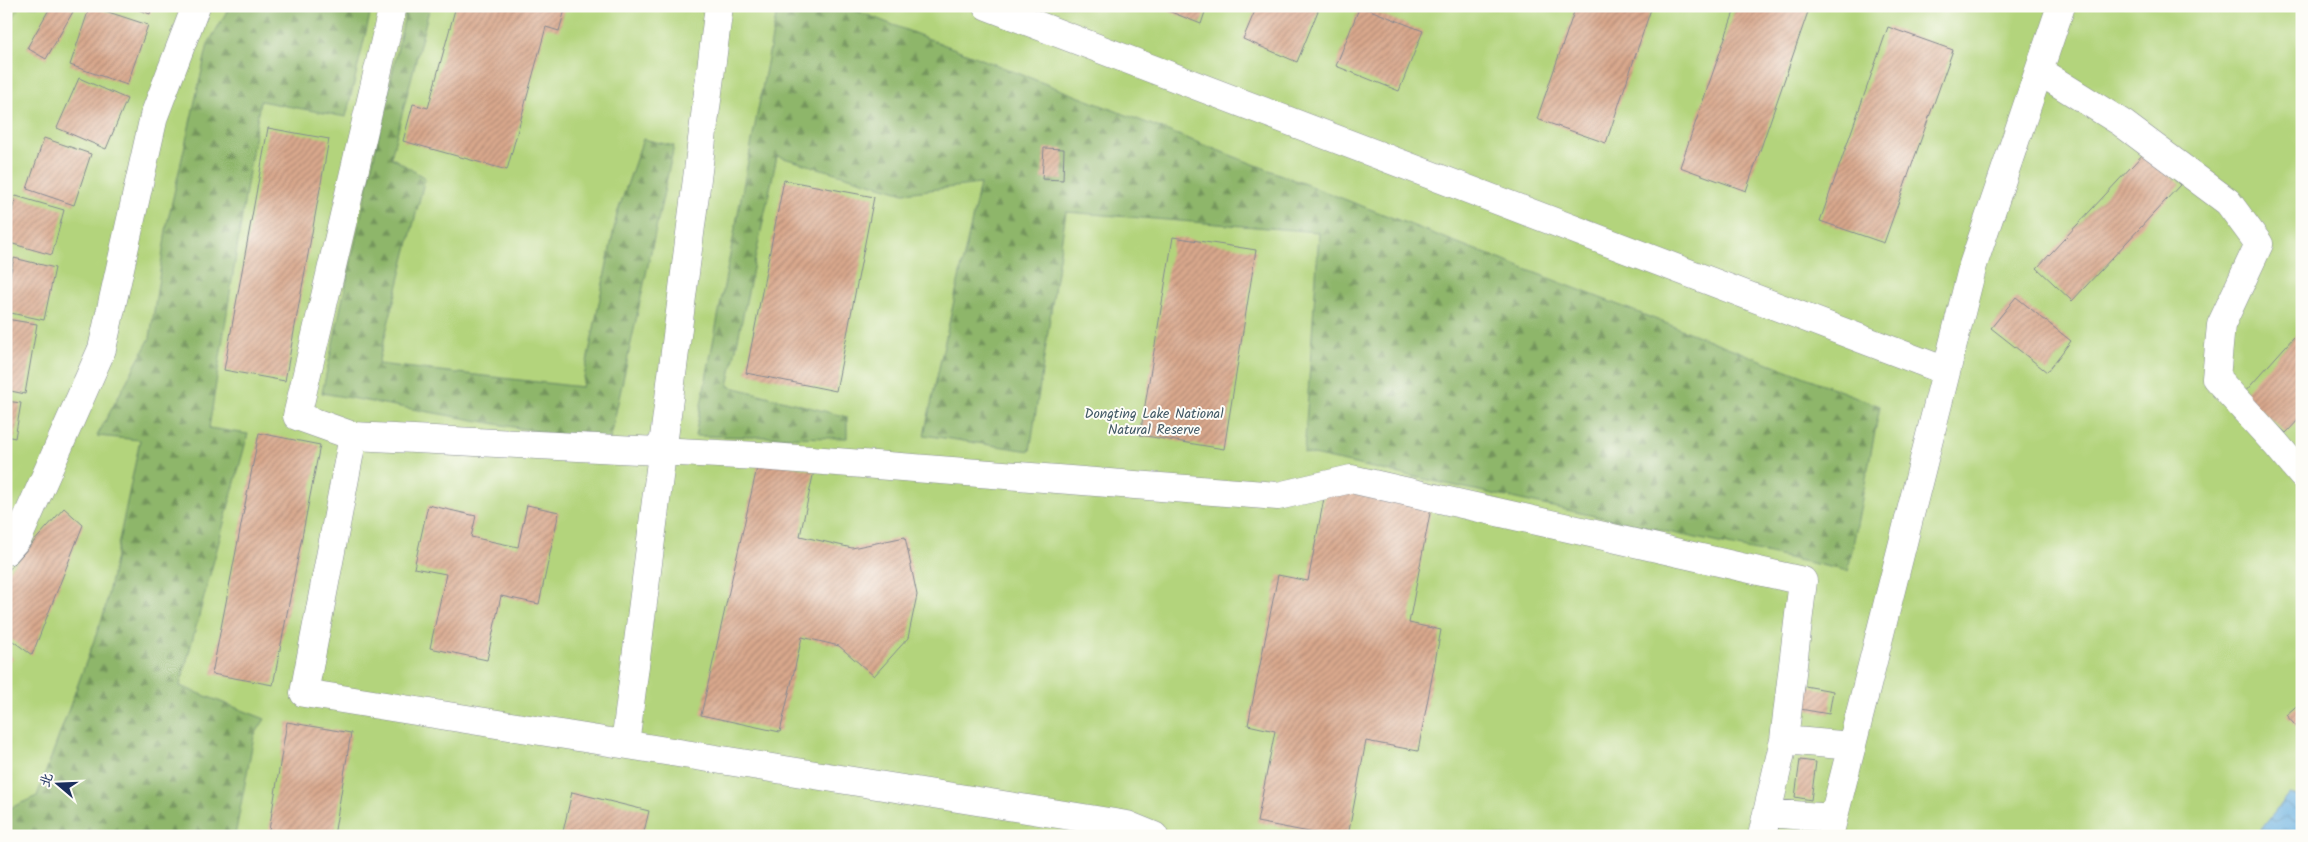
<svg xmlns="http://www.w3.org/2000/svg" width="2308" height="842" font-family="Kalam,'LXGW WenKai TC',sans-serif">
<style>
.green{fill:#b3d47b;stroke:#67826c}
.forest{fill:url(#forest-firs);stroke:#547264}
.cemetery{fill:url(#cemetery-stones);stroke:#67826c}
.water{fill:url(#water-waves);stroke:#42709f}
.building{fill:url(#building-hatch)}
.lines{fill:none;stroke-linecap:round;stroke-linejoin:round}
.minor-casing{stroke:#848991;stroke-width:29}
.minor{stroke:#fff;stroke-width:28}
.labels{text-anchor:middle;stroke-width:4;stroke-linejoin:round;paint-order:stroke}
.park-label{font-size:14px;fill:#415865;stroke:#fdfcf7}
</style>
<defs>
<pattern id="forest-firs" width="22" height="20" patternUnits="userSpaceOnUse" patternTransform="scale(1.25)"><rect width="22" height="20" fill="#8eb66b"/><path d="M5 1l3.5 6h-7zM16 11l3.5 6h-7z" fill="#73945b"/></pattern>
<pattern id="cemetery-stones" width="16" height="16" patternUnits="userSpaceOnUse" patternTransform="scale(1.25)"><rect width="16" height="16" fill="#b3d47b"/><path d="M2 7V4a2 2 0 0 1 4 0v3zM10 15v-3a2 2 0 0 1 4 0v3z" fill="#99b66d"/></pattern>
<pattern id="water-waves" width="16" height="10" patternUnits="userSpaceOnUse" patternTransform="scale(1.25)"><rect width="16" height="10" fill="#69b0e0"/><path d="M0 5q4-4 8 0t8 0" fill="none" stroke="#5690b9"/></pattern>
<pattern id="building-hatch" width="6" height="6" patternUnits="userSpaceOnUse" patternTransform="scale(1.25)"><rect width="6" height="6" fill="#d9a88c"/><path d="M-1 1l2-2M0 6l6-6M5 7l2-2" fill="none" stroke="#af8976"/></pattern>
</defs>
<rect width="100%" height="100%" fill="#fdfcf7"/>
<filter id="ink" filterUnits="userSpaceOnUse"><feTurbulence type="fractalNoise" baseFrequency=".02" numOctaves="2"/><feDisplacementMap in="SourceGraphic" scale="10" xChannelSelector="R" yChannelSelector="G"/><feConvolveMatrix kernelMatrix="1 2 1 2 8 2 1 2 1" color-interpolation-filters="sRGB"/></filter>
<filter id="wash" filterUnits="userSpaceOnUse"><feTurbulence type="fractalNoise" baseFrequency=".0096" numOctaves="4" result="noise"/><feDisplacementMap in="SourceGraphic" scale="20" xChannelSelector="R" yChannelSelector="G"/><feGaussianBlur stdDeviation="1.12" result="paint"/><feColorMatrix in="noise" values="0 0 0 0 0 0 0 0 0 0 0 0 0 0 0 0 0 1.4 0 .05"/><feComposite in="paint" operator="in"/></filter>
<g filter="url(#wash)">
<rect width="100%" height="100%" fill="#ece3c4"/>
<path class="green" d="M6,6H2302V836H6Z"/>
<path class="forest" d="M230,6H372L346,117L260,101L209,428L248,434L180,686L265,719L254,736L235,836H6V810L37,796L104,613L140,440L97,436L150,338L167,224L208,44Z
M407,6H430L391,157L425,178L378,364L582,387L617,214L643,139L674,146L609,444L322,393Z
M778,6H844L1880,406L1848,571L1304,453L1319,232L1066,212L1030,451L924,435L980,184L904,193L777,156L728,386L847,417V438L695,436Z"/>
<path class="cemetery" d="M6,6H19L6,32Z"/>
<path class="water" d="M2289,794L2302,797V836H2256Z"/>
<g id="blocks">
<path class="building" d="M51,6H67L74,10L46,59L27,48Z
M90,6L148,25L127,85L70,65Z
M129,6H152L150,14Z
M456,6H566L559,31L546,27L507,170L403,141L413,104L428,108Z
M1156,6H1207L1201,24Z
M1257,6H1320L1297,62L1243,39Z
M1360,6L1423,31L1399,91L1336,66Z
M1576,6H1652L1606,143L1537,119Z
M1736,6H1810L1746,191L1680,167Z
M1888,27L1953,50L1884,243L1820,221Z
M79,78L127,99L106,149L57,128Z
M268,128L329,139L285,381L224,370Z
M44,138L91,154L74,205L27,189Z
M1044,148L1064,149L1063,180L1042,179Z
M2145,152L2180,185L2072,301L2037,268Z
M784,180L874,197L836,391L746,373Z
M16,196L64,210L52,255L6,242V232Z
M1173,237L1256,250L1224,449L1140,435Z
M14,258L55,268L44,320L6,312V292Z
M2016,297L2071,341L2047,372L1991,328Z
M6,319L37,324L25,394L6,390Z
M2302,328V416L2286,433L2243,394Z
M6,401L21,403L15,438L6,436Z
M259,433L320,445L273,685L212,674Z
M759,459L814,471L800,536L852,548L905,537L917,595L908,638L874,676L839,646L802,637L780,732L701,715Z
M1326,488L1431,508L1409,623L1441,630L1418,751L1366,741L1348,836H1330L1257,822L1275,731L1248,725L1278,575L1308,581Z
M428,505L476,516L471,537L518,547L527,505L559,512L539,604L501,596L487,660L430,648L446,574L414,568Z
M64,508L83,525L32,655L6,636V573Z
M6,653L13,658L6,666Z
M1805,686L1833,691L1829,714L1800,709Z
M2302,701V733L2286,715Z
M287,722L351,733L334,836H268Z
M1800,760L1816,762L1811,800L1795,797Z
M572,792L649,811L643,836H562Z"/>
</g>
</g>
<g filter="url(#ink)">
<use href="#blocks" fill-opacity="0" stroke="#848991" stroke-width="1"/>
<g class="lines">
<defs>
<path id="minor" d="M987,6L1946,371
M2039,71L2122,123L2228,202L2259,244L2221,325L2216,378L2276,444L2302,475
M353,436L297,416L393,6
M6,551L19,536L102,349L154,116L196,6
M625,744L719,6
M1767,813L1784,740
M1154,836L1127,825L304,693L353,436L759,456L1278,496L1351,479L1803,581L1784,740L1852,746
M1762,836L1767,813L1833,818
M1829,836L1973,265L2061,6"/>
</defs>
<use href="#minor" class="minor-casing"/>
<use href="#minor" class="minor"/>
</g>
</g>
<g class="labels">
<g class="park-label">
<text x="1154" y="418">Dongting Lake National<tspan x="1154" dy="16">Natural Reserve</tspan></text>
</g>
</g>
<rect width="2308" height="842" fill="none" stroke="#fdfcf7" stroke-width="25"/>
<g transform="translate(58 784) rotate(289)" stroke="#fdfcf7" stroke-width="4" paint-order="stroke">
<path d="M0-4L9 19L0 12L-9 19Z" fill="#1b2f5e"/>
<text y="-8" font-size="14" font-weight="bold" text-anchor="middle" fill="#1b2f5e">北</text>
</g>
</svg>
